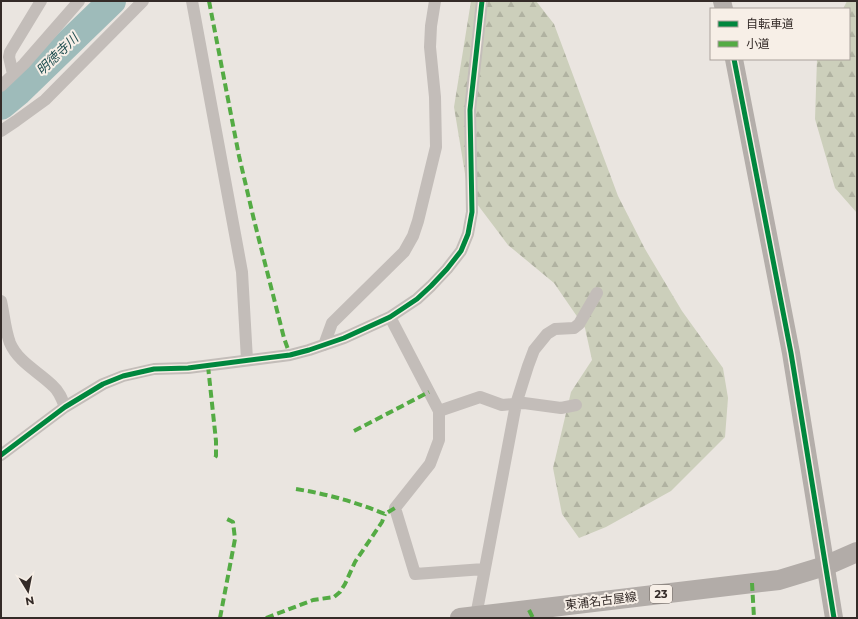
<svg xmlns="http://www.w3.org/2000/svg" width="858" height="619" font-family="Montserrat,'Noto Sans JP',sans-serif">
<style>
.forest{fill:url(#forest-firs)}
.lines{fill:none;stroke-linecap:round;stroke-linejoin:round}
.river{stroke:#9ebbba;stroke-width:28}
.street{stroke:#c3bdb9;stroke-width:12}
.secondary{stroke:#b4aeaa;stroke-width:18}
.primary{stroke:#b2aca8;stroke-width:20}
.quiet{stroke:#54ab44;stroke-width:4;stroke-dasharray:8 4;stroke-linecap:butt}
.cycleway-casing{stroke:#f7efe7;stroke-width:8}
.cycleway{stroke:#00873e;stroke-width:5}
.labels{text-anchor:middle;stroke-width:4;stroke-linejoin:round;paint-order:stroke}
.shield{fill:#f7efe7;stroke:#6e6661;stroke-width:1}
.shield-label{font-size:11px;font-weight:bold;fill:#342b28}
.street-label{font-size:12px;fill:#342b28;stroke:#f7efe7}
.water-label{font-size:13px;font-style:italic;fill:#214f51;stroke:#f7efe7}
</style>
<defs>
<pattern id="forest-firs" width="22" height="20" patternUnits="userSpaceOnUse"><rect width="22" height="20" fill="#cccfbb"/><path d="M5 1l3.5 6h-7zM16 11l3.5 6h-7z" fill="#b0b2a1"/></pattern>
</defs>
<rect width="100%" height="100%" fill="#eae5e0"/>
<path class="forest" d="M471,1H536L554,24L618,196L645,249L682,311L723,368L728,398L725,437L671,491L606,527L579,538L562,514L553,468L571,392L592,360L585,328L554,283L508,245L468,192L454,107Z
M847,1H857V213L835,188L815,119L817,59H849V9H843Z"/>
<g class="lines">
<path class="river" d="M1,106L18,92L112,1"/>
<path class="street" d="M192,1L242,272L247,360
M13,74L9,57L10,52L41,1
M1,86L24,64L79,1
M1,131L16,121L45,100L143,1
M1,301C4,314 5,330 10,343C18,362 39,372 53,386C59,391 62,399 65,407
M390,317L439,411V440L430,464L395,508L415,574L484,569
M324,345L332,323L404,252L413,236L418,221L436,147L435,97L430,47L431,26L435,1
M439,411L480,397L502,405L524,403L561,408L576,405
M1,455L65,407L103,384L123,376L154,369L188,368L290,355L309,350L344,338L390,317L417,299L431,286L447,269L461,251L468,234L472,212L470,110L482,1
M476,616L516,404L528,366L534,350L547,334L555,329L574,328L579,324L597,293"/>
<path class="secondary" d="M722,1L724,9
M734,59L791,353L834,618"/>
<path class="primary" d="M460,618L779,580L825,566L857,552"/>
<path class="quiet" d="M209,1L239,156L254,220L284,338L290,355
M208,366L216,441V456L214,459
M354,431L429,392
M296,489C327,494 356,502 385,514L395,508
M752,583L754,618
M529,610L533,618
M220,618L235,539L233,522L227,519
M266,618L313,600L334,597L340,592L345,584L355,562L382,522L385,514"/>
<defs>
<path id="cycleway" d="M734,59L791,353L834,618
M1,455L65,407L103,384L123,376L154,369L188,368L290,355L309,350L344,338L390,317L417,299L431,286L447,269L461,251L468,234L472,212L470,110L482,1"/>
</defs>
<use href="#cycleway" class="cycleway-casing"/>
<use href="#cycleway" class="cycleway"/>
</g>
<g class="labels">
<rect class="shield" x="650" y="585" width="22" height="18" rx="3"/>
<g class="shield-label">
<text x="661" y="598">23</text>
</g>
<g class="street-label">
<text transform="translate(601 601) rotate(-7)" y="4">東浦名古屋線</text>
</g>
<g class="water-label">
<text transform="translate(57 54) rotate(-44)" y="5">明徳寺川</text>
</g>
</g>
<rect width="858" height="619" fill="none" stroke="#342b28" stroke-width="4"/>
<rect x="710" y="8" width="140" height="52" fill="#f7efe7" stroke="#a9a19b"/>
<rect x="718" y="21" width="20" height="6" fill="#00873e" stroke="#a9a19b"/>
<text x="746" y="28" font-size="12" fill="#342b28">自転車道</text>
<rect x="718" y="41" width="20" height="6" fill="#54ab44" stroke="#a9a19b"/>
<text x="746" y="48" font-size="12" fill="#342b28">小道</text>
<g transform="translate(28 591) rotate(170)" stroke="#f7efe7" stroke-width="3" paint-order="stroke">
<path d="M0-3L7 15L0 10L-7 15Z" fill="#342b28"/>
<text y="-6" font-size="11" font-weight="bold" text-anchor="middle" fill="#342b28">N</text>
</g>
</svg>
